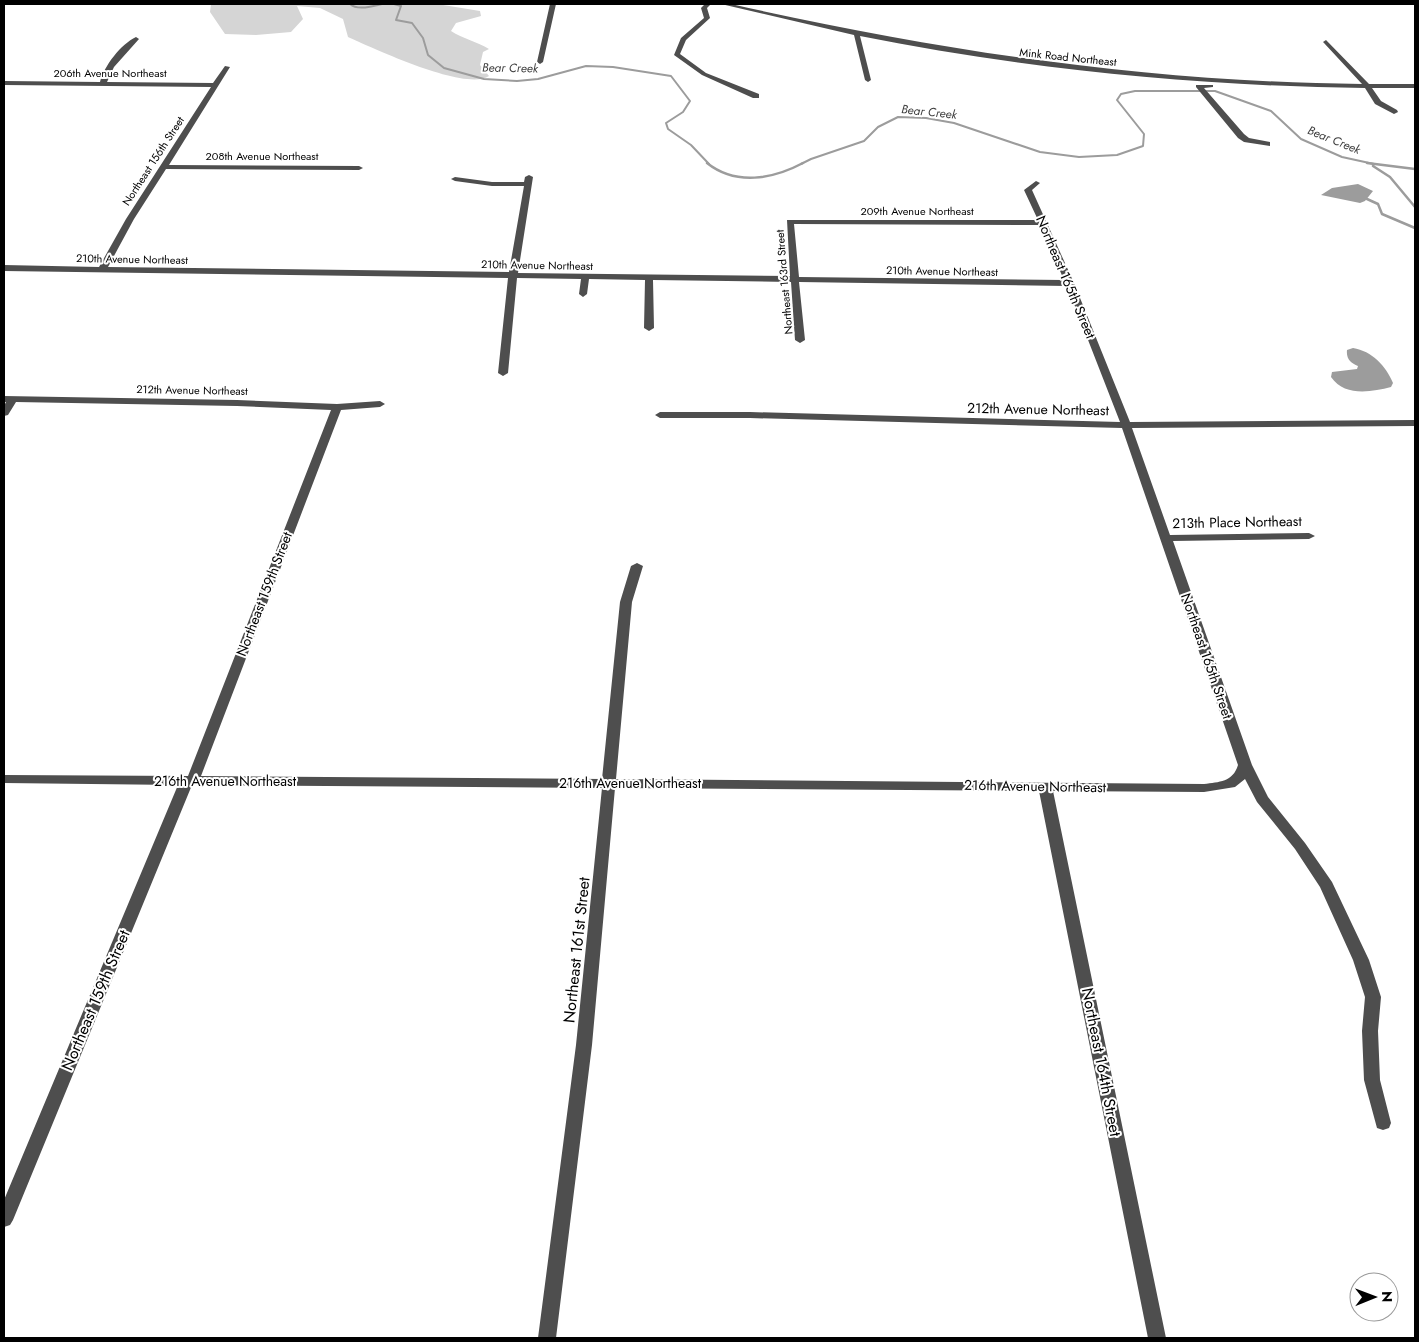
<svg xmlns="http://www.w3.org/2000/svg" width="1419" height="1342" font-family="Jost,sans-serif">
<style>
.green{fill:#d5d5d5}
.water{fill:#9c9c9c}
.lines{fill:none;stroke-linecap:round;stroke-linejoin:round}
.stream-far1{stroke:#9c9c9c;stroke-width:2}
.stream{stroke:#9c9c9c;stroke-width:2.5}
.minor{fill:#4e4e4e;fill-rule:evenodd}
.labels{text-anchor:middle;stroke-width:4;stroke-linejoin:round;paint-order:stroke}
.far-street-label{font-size:11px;fill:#000;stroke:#fff}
.far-water-label{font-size:12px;font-style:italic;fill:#3d3d3d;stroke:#fff}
.street-label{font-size:14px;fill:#000;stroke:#fff}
.near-street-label{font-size:16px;fill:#000;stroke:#fff}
</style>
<rect width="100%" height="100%" fill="#fff"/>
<path class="green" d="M211,4H437L480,11L481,16L456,23L451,31C463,39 476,41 489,49L483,52L480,65L489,76C466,92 373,48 348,37L343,19L320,8L297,6L303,19L291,32L256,35L225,34L210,12Z"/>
<path class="water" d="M1358,184L1373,191L1365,201L1360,203L1321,195L1332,188Z
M1353,348C1372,351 1386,366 1393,383L1391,387C1371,392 1345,397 1331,377L1332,372L1357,369L1358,366C1351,363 1346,359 1347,350Z"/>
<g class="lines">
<path class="stream-far1" d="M350,4C358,11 372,6 382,4
M394,4L401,6L396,20L412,23L423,38L428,55L444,68L484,79L517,81L538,79L586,66L613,67L671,76L690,101L683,112L666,123L668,129L691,145L709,164
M801,164L811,159L864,141L878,127L898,117L926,118L954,123L1040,152L1079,157L1117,155L1143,146L1144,134L1117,100L1121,94L1135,91H1215L1271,111L1301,139L1342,157L1374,164"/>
<path class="stream" d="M707,163C736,186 773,179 803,163
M1367,163L1415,169
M1373,166L1390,177L1415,207
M1367,199L1378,204L1382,214L1415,228"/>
<path class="minor" d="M550,4H556L543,62L540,64L537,62Z
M705,4H711L707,8L710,18L686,40L680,54L706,73L759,94V98H753L702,75L674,55L681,38L704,18L701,8Z
M721,4H731C939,51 1149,82 1362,84L1324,43L1323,42L1326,40L1369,84H1415V88H1372L1381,101L1397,110L1398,112L1394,114L1375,104L1365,88C1196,86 1026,69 860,36L871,80L868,82L865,80L854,35Z
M136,37L139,39L114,67L107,82L213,83L225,66L230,67L169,165L359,166L363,168L359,170L166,169L134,219L108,267L509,272L524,186H492L455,181L451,179L455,177L492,182H524L525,177L529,175L533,177L518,273L790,276L787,220H1038L1024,190L1036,181L1040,183L1032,190L1074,283L1130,422L1415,420V426L1132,428L1170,535L1309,533L1315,536L1309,539L1173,541L1252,765L1268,797L1305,843L1332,882L1369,960L1381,997L1378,1031L1380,1080L1391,1123L1389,1128L1383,1130L1377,1128L1364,1080L1362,1031L1365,997L1353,960L1320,887L1295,849L1257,802L1245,779L1235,787L1204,792L1053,791L1166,1338H1148L1039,791L615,788L592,1045L556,1338H538L576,1045L602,788L192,785L13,1220L10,1225L4,1227V1200L178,785L4,783V775L188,776L331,410L237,406L16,402L8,415L4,416V406L6,402H4V396L237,400L337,404L380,401L385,404L380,407L341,410L201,776L602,779L620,602L631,566L637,563L643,566L632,602L616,779L1204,784C1219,782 1233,782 1238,765L1122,428L750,418H660L655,415L660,412H750L1120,422L1067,286L799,282L805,340L800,343L795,340L791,282L653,280L654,328L649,331L644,328L645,280L589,279L587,294L583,297L579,294L581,279L517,278L508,373L503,376L498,373L508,278L4,271V265L99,267L126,219L211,87L4,85V81L100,82C104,66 121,44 136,37ZM794,224L1040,225L1064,280L799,277Z
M1196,85H1213V87L1204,88L1244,134L1249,138L1270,142V146L1244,142L1238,138L1196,87Z"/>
</g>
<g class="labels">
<g class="far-street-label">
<text transform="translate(1068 57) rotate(6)" y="4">Mink Road Northeast</text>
<text x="110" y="77">206th Avenue Northeast</text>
<text x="262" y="160">208th Avenue Northeast</text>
<text transform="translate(153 161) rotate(-57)" y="4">Northeast 156th Street</text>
<text x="917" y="215">209th Avenue Northeast</text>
<text transform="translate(132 259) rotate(1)" y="4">210th Avenue Northeast</text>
<text transform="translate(537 265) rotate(1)" y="4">210th Avenue Northeast</text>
<text transform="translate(942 271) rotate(1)" y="4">210th Avenue Northeast</text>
<text transform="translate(784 282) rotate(-95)" y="4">Northeast 163rd Street</text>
<text transform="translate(192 390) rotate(1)" y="4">212th Avenue Northeast</text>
</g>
<g class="far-water-label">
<text transform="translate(510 68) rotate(1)" y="4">Bear Creek</text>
<text transform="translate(929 112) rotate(6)" y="4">Bear Creek</text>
<text transform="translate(1334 140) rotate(22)" y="4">Bear Creek</text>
</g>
<g class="street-label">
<text transform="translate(1066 277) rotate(67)" y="5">Northeast 165th Street</text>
<text transform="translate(1038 409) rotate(1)" y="5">212th Avenue Northeast</text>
<text transform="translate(1237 522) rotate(-1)" y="5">213th Place Northeast</text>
<text transform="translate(264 594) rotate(-69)" y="5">Northeast 159th Street</text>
<text transform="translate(1207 656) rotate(71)" y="5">Northeast 165th Street</text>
<text x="225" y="786">216th Avenue Northeast</text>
<text x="630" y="788">216th Avenue Northeast</text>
<text transform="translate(1035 786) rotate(1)" y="5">216th Avenue Northeast</text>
</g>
<g class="near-street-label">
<text transform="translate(576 950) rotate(-84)" y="6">Northeast 161st Street</text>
<text transform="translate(95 1000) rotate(-67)" y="6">Northeast 159th Street</text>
<text transform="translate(1102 1062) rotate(79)" y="6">Northeast 164th Street</text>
</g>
</g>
<rect width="1419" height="1342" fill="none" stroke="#000000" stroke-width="10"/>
<g transform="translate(1374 1297) rotate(89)"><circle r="24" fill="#ffffff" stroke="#999999"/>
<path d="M0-4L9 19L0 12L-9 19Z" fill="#000000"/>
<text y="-8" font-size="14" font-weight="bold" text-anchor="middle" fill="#000000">N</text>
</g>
</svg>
